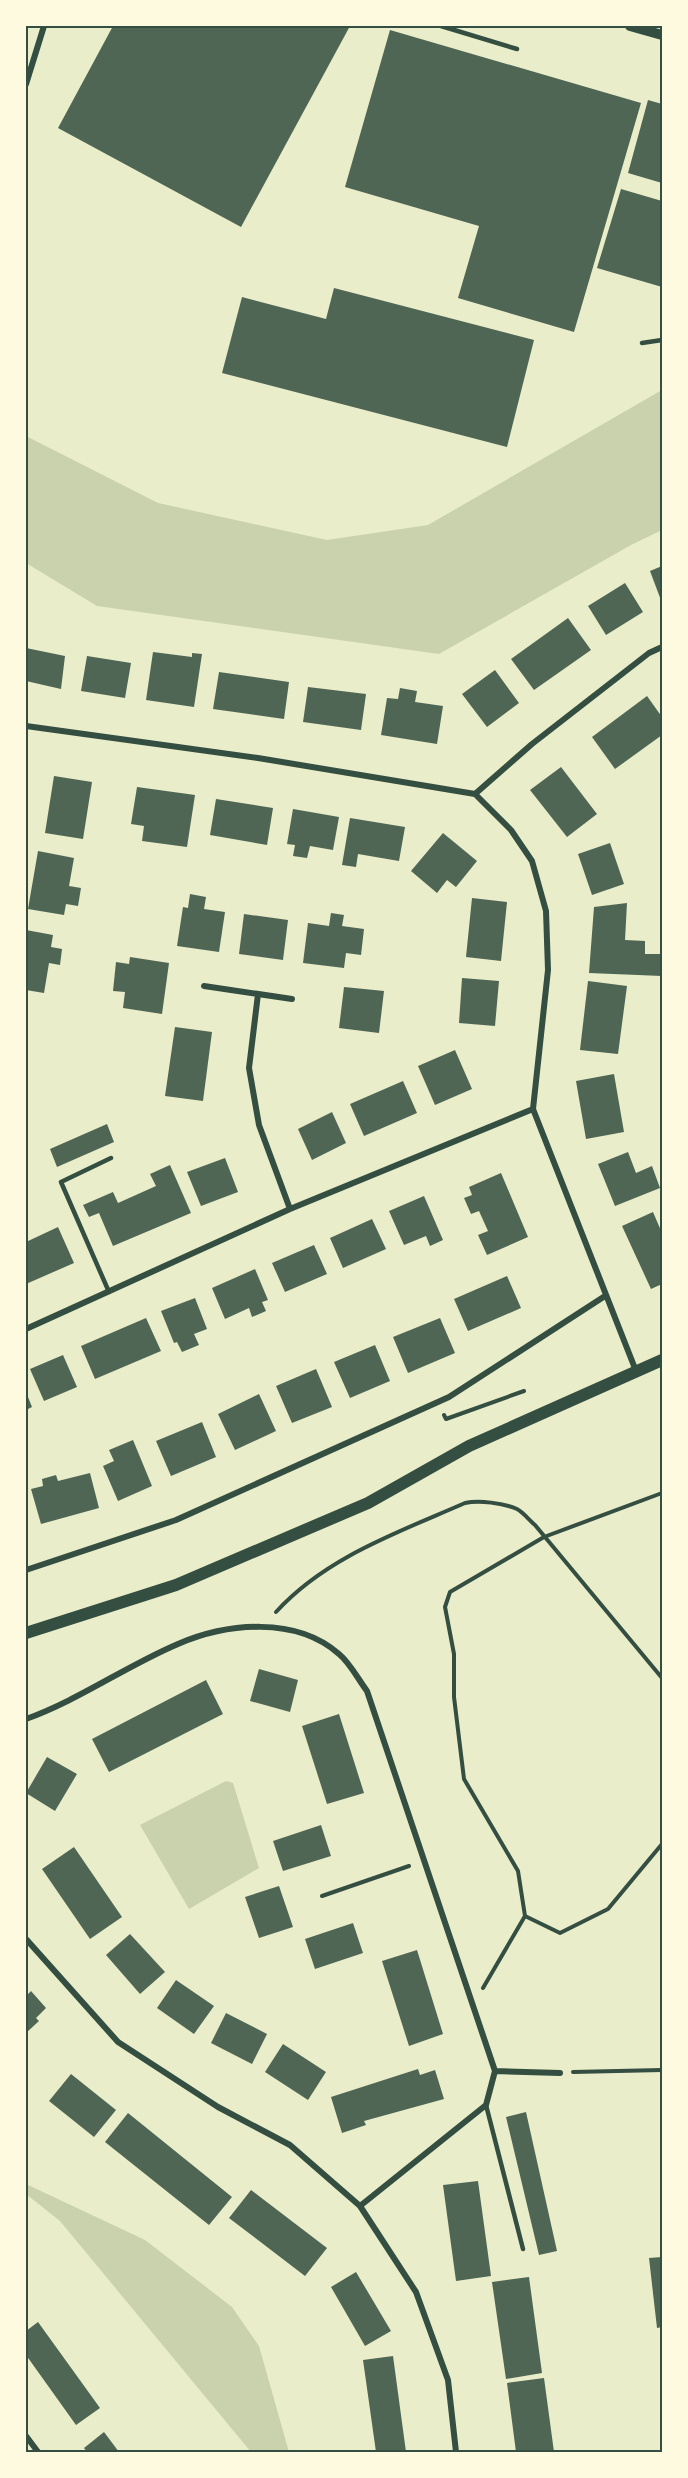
<svg xmlns="http://www.w3.org/2000/svg" width="688" height="2478" font-family="Quicksand,sans-serif">
<style>
.green{fill:#cad2ad}
.building{fill:#4f6655}
.lines{fill:none;stroke-linecap:round;stroke-linejoin:round}
.path{stroke:#344e41;stroke-width:4}
.service{stroke:#344e41;stroke-width:4.5}
.minor{stroke:#344e41;stroke-width:6}
.tertiary{stroke:#344e41;stroke-width:10}
.secondary{stroke:#344e41;stroke-width:12}
.neatline{fill:none;stroke:#344e41;stroke-width:2}
</style>
<rect width="100%" height="100%" fill="#e9edc9"/>
<path class="green" d="M662,390V530L631,545L439,654L97,606L26,563V436L158,503L327,540L428,525Z
M226,1781L233,1783L259,1868L189,1909L140,1825Z
M26,2184L145,2240L232,2307L259,2346L289,2452H251L60,2221L26,2194Z"/>
<path class="building" d="M113,26H350L241,227L58,128Z
M390,30L641,103L574,332L458,298L479,226L345,187Z
M648,100L662,104V183L628,173Z
M621,189L662,201V287L597,268Z
M334,288L534,340L507,447L222,373L242,297L326,319Z
M662,566V603L650,571Z
M625,583L643,612L606,635L588,606Z
M568,618L591,650L534,690L511,659Z
M26,648L65,656L61,689L26,681Z
M153,652L192,657V653L202,654L194,707L146,700Z
M87,656L131,663L125,698L81,691Z
M495,670L519,703L487,727L462,694Z
M219,672L289,682L284,719L213,709Z
M308,687L366,694L361,730L303,722Z
M400,688L417,691L415,702L443,706L437,744L381,735L387,698L398,699Z
M647,696L662,717V735L615,769L592,737Z
M561,767L597,814L567,837L530,790Z
M54,776L92,782L83,839L45,833Z
M137,787L195,795L187,847L142,841L144,826L131,824Z
M216,799L273,808L267,845L210,835Z
M293,809L339,817L333,850L310,846L307,858L293,856L295,845L287,844Z
M350,818L405,827L399,861L358,854L356,867L342,865Z
M443,833L477,861L456,887L447,880L437,893L411,871Z
M610,843L624,884L592,895L578,854Z
M38,851L74,858L69,886L81,888L78,906L66,904L64,915L28,909Z
M190,894L206,897L204,909L225,912L219,952L177,946L183,907L188,908Z
M472,898L507,902L501,961L466,957Z
M627,903L625,940L645,941V954H660L662,976L589,973L594,907Z
M331,913L344,915L342,926L364,929L361,955L346,953L344,968L303,963L308,923L329,926Z
M244,914L288,920L283,960L239,954Z
M26,930L53,935L51,947L62,949L60,965L49,963L44,993L26,990Z
M130,957L169,963L162,1014L123,1008L125,992L113,991L116,962L129,964Z
M462,978L499,981L495,1026L459,1023Z
M588,981L627,986L618,1054L580,1050Z
M344,987L384,991L379,1033L339,1028Z
M175,1027L212,1032L203,1101L165,1096Z
M455,1050L472,1089L435,1105L418,1066Z
M614,1074L624,1132L586,1139L576,1081Z
M403,1081L417,1113L364,1136L350,1104Z
M332,1112L346,1143L312,1160L298,1129Z
M107,1124L114,1142L57,1167L50,1149Z
M628,1152L636,1173L652,1166L660,1188L615,1206L598,1164Z
M225,1158L238,1192L201,1206L187,1172Z
M170,1165L191,1213L113,1246L99,1213L89,1217L83,1205L113,1192L118,1203L156,1186L150,1174Z
M501,1173L528,1237L487,1255L478,1235L488,1231L479,1211L471,1214L464,1198L472,1195L469,1187Z
M424,1196L443,1240L430,1246L426,1236L404,1245L389,1211Z
M653,1212L662,1233V1284L651,1289L622,1226Z
M372,1219L386,1249L343,1268L330,1238Z
M58,1227L74,1263L26,1284V1242Z
M314,1245L327,1274L285,1292L272,1263Z
M255,1269L268,1300L262,1302L266,1311L252,1317L249,1308L225,1319L212,1288Z
M507,1276L521,1308L468,1331L454,1299Z
M195,1298L207,1329L194,1334L199,1345L182,1352L177,1342L174,1343L161,1311Z
M146,1318L161,1351L95,1379L81,1346Z
M440,1318L455,1353L408,1373L393,1337Z
M375,1345L390,1381L350,1398L334,1362Z
M63,1355L77,1387L44,1401L30,1369Z
M316,1369L332,1407L292,1423L276,1386Z
M26,1392L32,1407L26,1410Z
M259,1394L276,1431L235,1450L218,1414Z
M202,1422L216,1457L171,1476L156,1441Z
M133,1440L152,1486L118,1501L103,1466L114,1461L109,1450Z
M90,1473L99,1508L41,1524L31,1489L43,1486L42,1479L56,1475L58,1481Z
M259,1669L298,1680L290,1712L250,1701Z
M206,1680L223,1714L109,1772L92,1739Z
M339,1714L364,1793L327,1804L302,1726Z
M47,1757L77,1774L55,1811L26,1793Z
M321,1825L331,1856L283,1871L273,1841Z
M74,1847L122,1917L90,1939L42,1869Z
M279,1886L293,1927L259,1938L245,1897Z
M353,1923L363,1953L315,1969L305,1939Z
M130,1934L165,1972L140,1994L106,1955Z
M417,1950L443,2034L409,2046L382,1961Z
M176,1980L214,2006L194,2034L157,2008Z
M31,1991L46,2008L36,2018L39,2021L26,2033V1996Z
M226,2013L267,2034L252,2064L211,2043Z
M283,2044L326,2072L308,2100L265,2072Z
M418,2069L420,2075L435,2070L444,2099L364,2121L366,2125L342,2133L331,2097Z
M71,2074L116,2110L94,2137L49,2101Z
M526,2112L557,2251L539,2255L506,2117Z
M128,2113L232,2197L209,2225L105,2142Z
M478,2181L491,2276L456,2281L443,2185Z
M251,2190L327,2248L305,2276L229,2218Z
M662,2257V2327L657,2328L649,2258Z
M356,2272L391,2331L365,2346L331,2287Z
M529,2277L542,2373L506,2379L492,2282Z
M38,2322L100,2408L76,2425L26,2355V2331Z
M393,2356L406,2452H376L363,2360Z
M544,2378L554,2452H516L507,2383Z
M104,2432L119,2452H87L84,2448Z"/>
<g class="lines">
<path class="path" d="M444,1415L446,1419L524,1391
M662,1493L544,1537L450,1592L445,1607L454,1654V1697L464,1779L518,1871L525,1916L560,1933L608,1909L662,1844
M276,1612C326,1557 399,1532 465,1503C479,1500 503,1503 517,1509C523,1512 529,1520 535,1525L662,1678
M322,1896L409,1866
M483,1988L525,1916
M573,2072L662,2070"/>
<path class="service" d="M441,26L517,49
M642,343L662,340
M109,1292L61,1182L111,1158
M486,2105L523,2249"/>
<path class="minor" d="M26,84L44,26
M26,726L258,758L475,794L511,830L532,861L546,911L548,970L533,1109L636,1371
M475,794L532,744L649,653L662,647
M204,986L292,999
M258,994L249,1068L259,1125L290,1209
M26,1329L290,1209L533,1109
M26,1570L176,1520L449,1397L605,1296
M26,1719C79,1700 126,1666 178,1644C227,1623 296,1616 339,1654C350,1663 358,1679 367,1691L495,2071L486,2105L360,2206
M26,1939L118,2042L218,2107L290,2145L360,2206L416,2292L448,2380L456,2452
M495,2071L560,2073
M26,2436L38,2452"/>
<path class="tertiary" d="M630,26L662,35"/>
<path class="secondary" d="M26,1633L176,1585L368,1503L469,1446L662,1360"/>
</g>
<rect width="688" height="2478" fill="none" stroke="#fefae0" stroke-width="54"/>
<rect x="27" y="27" width="634" height="2424" class="neatline"/>
</svg>
